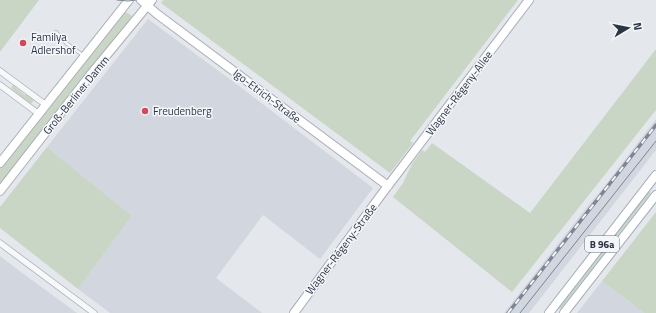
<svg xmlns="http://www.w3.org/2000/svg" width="656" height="313" font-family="'Titillium Web',sans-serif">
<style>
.built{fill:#d2d6de}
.green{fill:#c9d6c5}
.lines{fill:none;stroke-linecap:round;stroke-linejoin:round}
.lane-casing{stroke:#a9aeb7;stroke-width:4}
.street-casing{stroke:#a9aeb7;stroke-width:7}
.secondary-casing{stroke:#a9aeb7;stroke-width:10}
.primary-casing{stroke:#a3abb8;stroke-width:10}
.lane{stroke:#f7f8fa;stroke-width:2.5}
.street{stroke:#f7f8fa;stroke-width:5.5}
.secondary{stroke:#fff;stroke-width:8}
.primary{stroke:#fff;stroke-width:8}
.tram{stroke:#7d8696;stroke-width:1}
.rail-casing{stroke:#7d8696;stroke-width:3.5}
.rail{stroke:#f4f6f9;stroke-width:2;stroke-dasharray:6;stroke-linecap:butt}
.poi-dot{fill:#d1495b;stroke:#f4f6f9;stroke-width:1.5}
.labels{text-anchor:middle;stroke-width:3;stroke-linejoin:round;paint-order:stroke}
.shield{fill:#f4f6f9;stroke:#676e7b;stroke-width:1}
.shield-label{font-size:10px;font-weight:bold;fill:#2b3445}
.poi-label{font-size:11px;fill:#2b3445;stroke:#f4f6f9;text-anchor:start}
.street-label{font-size:11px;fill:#2b3445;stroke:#f4f6f9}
</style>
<rect width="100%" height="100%" fill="#e4e7ec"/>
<path class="built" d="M148,19L239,86L373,188L320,259L263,215L216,278L262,313H110L78,289L132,216L47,147Z
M656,119V150L529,313H504L587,207L604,187Z
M0,256L21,272L77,313H0Z
M602,281L644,313H577Z"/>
<path class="green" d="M0,0H39L0,52Z
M163,0H518L410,141L413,143L390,173L161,3Z
M124,11L134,17L0,186V167Z
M656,49V110L512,292L393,197L403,183L412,164L422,150L425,152L432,143L530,213Z
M13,85L25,95L27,93L34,100L32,103C29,104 25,101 22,99L23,98L11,88Z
M47,147L132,216L78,289L0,228V207Z
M648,191L651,193L561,309L557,308Z
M656,212V313H644L602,281Z"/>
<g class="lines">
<defs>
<path id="lane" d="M56,32L66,43L84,56"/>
<path id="street" d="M0,71L46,105
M0,85L39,114
M0,243L94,313"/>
<path id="secondary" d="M141,0L157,14L388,186
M0,163L129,0
M0,191L91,74L152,0
M294,313L384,191L529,0"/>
<path id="primary" d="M549,313L656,175
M564,313L656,195"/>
</defs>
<use href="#lane" class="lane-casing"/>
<use href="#street" class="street-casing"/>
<use href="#secondary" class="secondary-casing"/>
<use href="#primary" class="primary-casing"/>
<use href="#lane" class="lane"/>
<use href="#street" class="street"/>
<use href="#secondary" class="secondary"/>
<use href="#primary" class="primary"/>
<path class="tram" d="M117,0L128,1L136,0
M520,313L656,141"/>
<defs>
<path id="rail" d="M508,313L656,125"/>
</defs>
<use href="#rail" class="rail-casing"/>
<use href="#rail" class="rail"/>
</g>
<g class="poi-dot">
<circle cx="23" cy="43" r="4"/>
<circle cx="145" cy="111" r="4"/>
</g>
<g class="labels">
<rect class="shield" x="585" y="236" width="34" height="16" rx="3"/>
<g class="shield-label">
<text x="602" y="248">B 96a</text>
</g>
<g class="poi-label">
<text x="31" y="41">Familya<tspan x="31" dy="13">Adlershof</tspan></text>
<text x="153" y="115">Freudenberg</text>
</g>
<g class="street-label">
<text transform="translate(459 93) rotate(-53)" y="4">Wagner-Régeny-Allee</text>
<text transform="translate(76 95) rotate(-51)" y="4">Groß-Berliner Damm</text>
<text transform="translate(267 96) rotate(37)" y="4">Igo-Etrich-Straße</text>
<text transform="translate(341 249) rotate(-53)" y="4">Wagner-Régeny-Straße</text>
</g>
</g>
<g transform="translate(628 28) rotate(80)" stroke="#f4f6f9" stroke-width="3" paint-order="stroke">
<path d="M0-3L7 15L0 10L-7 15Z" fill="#2b3445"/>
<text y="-6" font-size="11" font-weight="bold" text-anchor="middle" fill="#2b3445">N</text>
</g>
</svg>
